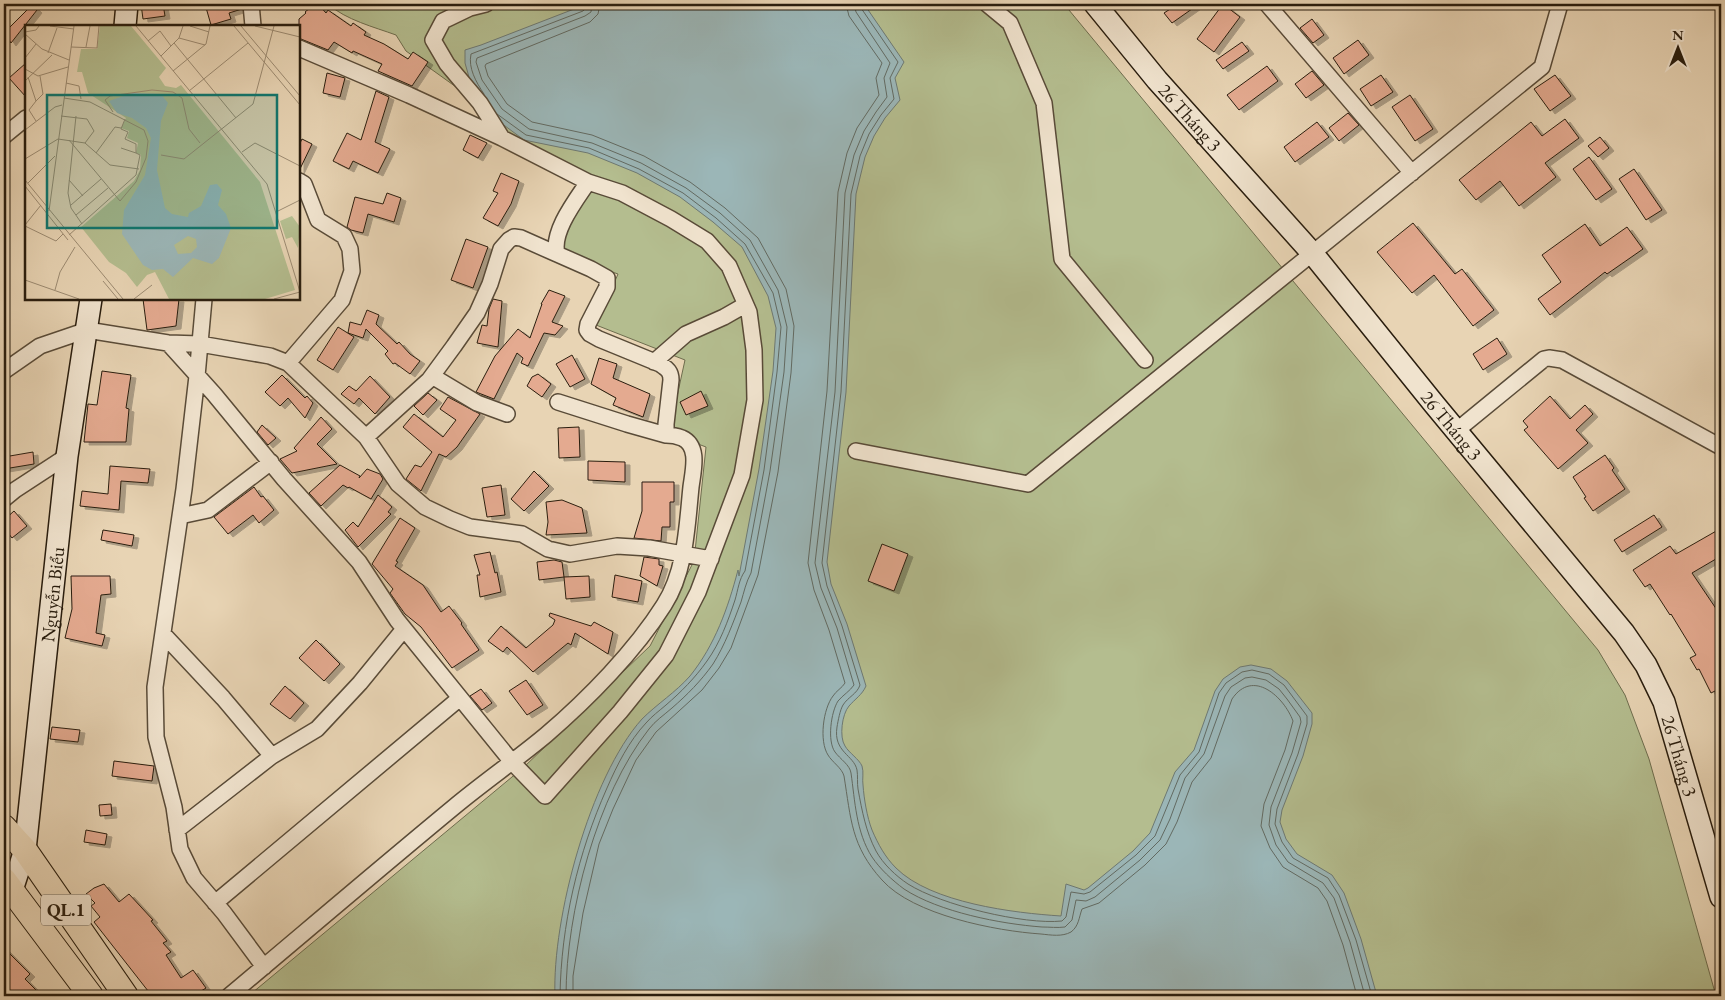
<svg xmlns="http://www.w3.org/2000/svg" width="1725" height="1000" font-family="'EB Garamond',serif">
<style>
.green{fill:#b4bd8f;stroke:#6e6d4e}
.water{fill:#9bb6b7;stroke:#6d7973}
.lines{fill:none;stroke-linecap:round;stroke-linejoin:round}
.shore{stroke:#626a62;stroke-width:1}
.building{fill:#e4aa90;stroke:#291d0e;filter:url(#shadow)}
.street-casing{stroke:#594b38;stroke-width:18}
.secondary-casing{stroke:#291d0e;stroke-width:24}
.primary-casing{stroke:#291d0e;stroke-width:26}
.street{stroke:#f0e3ce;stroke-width:15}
.secondary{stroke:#f0e3ce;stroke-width:21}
.primary{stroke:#e8d4b4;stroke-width:24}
.labels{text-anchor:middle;stroke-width:4;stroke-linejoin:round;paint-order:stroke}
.shield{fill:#f0e3ce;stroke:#655848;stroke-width:1}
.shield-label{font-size:18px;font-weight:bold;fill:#291d0e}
.street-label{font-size:19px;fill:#291d0e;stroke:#f0e3ce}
.inset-road{fill:none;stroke:#9c8b72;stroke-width:1}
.view{fill:#0f766e;fill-opacity:0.15;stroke:#0f766e;stroke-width:2.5}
.inset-edge{fill:none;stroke:#291d0e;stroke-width:2.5}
</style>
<defs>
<filter id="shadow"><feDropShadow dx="5" dy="3" stdDeviation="0" flood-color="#0004"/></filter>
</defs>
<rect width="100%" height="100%" fill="#e8d4b4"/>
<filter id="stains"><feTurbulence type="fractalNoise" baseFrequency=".004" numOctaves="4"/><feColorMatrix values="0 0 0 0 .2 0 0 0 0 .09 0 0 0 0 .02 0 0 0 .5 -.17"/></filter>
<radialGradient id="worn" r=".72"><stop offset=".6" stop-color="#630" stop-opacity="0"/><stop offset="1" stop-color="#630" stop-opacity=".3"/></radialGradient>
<path class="green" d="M328,4H1064L1598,650L1625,695L1649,759L1716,996H255L252,993L524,767L650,646L694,561L706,447L669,433L685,360L596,325L618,274L556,252L594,178L510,142L470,97L406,51L396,35C374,27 346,20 328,4Z"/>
<path class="water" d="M587,4H864L904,62L895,78L900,100L885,118L874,136L865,157L856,194L846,392L827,562L831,584L847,624L866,686C862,695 855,699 849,706C842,714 839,737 845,746C849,753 859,759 862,766C864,772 862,780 863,785C864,799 867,817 872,830C878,844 885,857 896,868C931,903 1014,913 1061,916L1066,884L1084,890L1088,888L1133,851L1150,833L1175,772L1194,750L1215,691L1223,679L1240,667L1251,665L1271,669L1287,681L1312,713V724L1303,756L1282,810L1280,822L1286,839L1297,854L1332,875L1344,893L1361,939L1377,996H555C552,919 590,777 642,719C657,704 676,692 690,676C715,645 728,608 738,570L739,576L759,469L773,371L776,328L768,296L742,247L713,222L680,197L637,173L588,153L524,140L493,117L471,84L465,63V50L481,45Z"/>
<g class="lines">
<path class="shore" d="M846,4L849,16L882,63L876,78L879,95L857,128L847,153L838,192L827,391L808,563L814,590L829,630L845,683C842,688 836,691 833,696C823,709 819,741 828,755C832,762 842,768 844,776C851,819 851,846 882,880C913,915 996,931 1041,934C1051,935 1062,937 1071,932C1079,926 1079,917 1082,909L1099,903L1145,865L1166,844L1177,822L1192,782L1211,758L1232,699C1253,668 1284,697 1293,721L1285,750L1264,804L1261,826L1270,848L1283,867L1318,888L1327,901L1343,945L1357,996
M854,4L856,12L890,63L884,78L887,97L876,112L864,131L854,155L845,193L835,392L815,563L821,588L837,628L854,685C850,691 843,695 838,701C831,712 827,741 835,752C840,759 850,765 851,773C855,801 856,832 872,857C880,869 892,880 904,889C939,912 1001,924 1042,927C1050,927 1057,928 1065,927L1072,920L1076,900L1086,901L1095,897L1140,860L1160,840L1170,819L1185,778L1204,754L1225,696L1231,687L1245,678L1252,677L1266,680L1279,689L1287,699L1300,717L1301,722L1292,753L1271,807L1269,825L1276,845L1288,862L1323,883L1334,898L1350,942L1365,996
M860,4L861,8L898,62L890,78L894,99L881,115L869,134L860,156L851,194L841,392L822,563L827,586L842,626L860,685C857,694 848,697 843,705C840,710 838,721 837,727C833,752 854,755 857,770C858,776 857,783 858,789C862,811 866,832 876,851C883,864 896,876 908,884C941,905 1024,925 1062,921L1066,917L1071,892L1084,894L1090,892L1136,855L1155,836L1180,775L1199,752L1219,693L1226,683L1242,672L1252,670L1269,674L1284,685L1307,716V724L1298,754L1277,809L1275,824L1282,842L1293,858L1328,878L1339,895L1356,940L1372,996
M484,94C476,82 468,68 471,54L583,11L586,8V4
M497,114L526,135L589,148L639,169L683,193L716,218L745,244L773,293L781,327L777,372L764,470L745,571C739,579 738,590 735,600C728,621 720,643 707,661C695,678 681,692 666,705C659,711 652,716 646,723C629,741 617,765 607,788C578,853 561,925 560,996
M566,996C566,912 597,795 649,729C655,721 664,715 672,708C687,695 701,681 713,664C725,645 733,623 741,602C744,592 746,582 751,573L770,471L784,372L787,327L778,290L750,240L720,213L686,188L641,163L592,143L529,129L502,109L482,80L476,62L477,58L585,16L591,12L592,4
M573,996V976L583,913L599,844L613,809L636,760L656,732L702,690L719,668L731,648L758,575L778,472L791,373L794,326L786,289L758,238L725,208L690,182L644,156L592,135L532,122L507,104L488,76L485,66L486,64L590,22L598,14L600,4"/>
</g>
<path class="building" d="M141,4H163L165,16L143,19Z
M205,4H242V9L229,13L231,19L211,25Z
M315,4H318L326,13L328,10L351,26L353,23L366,32L364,35L384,44L408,59L413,52L428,62L412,86L378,71L382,64L353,51L352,53L334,42L328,50L301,39L299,38V19L306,13L305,12Z
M1178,4H1199L1172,23L1164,13Z
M1223,4L1240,17L1214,52L1197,39Z
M32,5L37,10L11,43L4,33Z
M1312,19L1324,35L1313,43L1300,28Z
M1358,40L1369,55L1344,74L1333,58Z
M1242,42L1249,51L1223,69L1216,60Z
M26,63V97L9,78Z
M1267,66L1278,81L1239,110L1227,95Z
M1312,71L1324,85L1306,98L1295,84Z
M327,73L345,78L340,97L323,93Z
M1381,75L1393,92L1371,106L1360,89Z
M1555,75L1571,96L1550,111L1534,89Z
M376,91L389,97L375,142L390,149L378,173L353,161L349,169L333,161L347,133L361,140Z
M1410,95L1433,129L1415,141L1392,107Z
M1348,113L1359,125L1339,141L1329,128Z
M1565,119L1579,138L1545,163L1556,177L1519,206L1500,181L1476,200L1459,180L1531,122L1542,136Z
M1317,122L1329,137L1295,162L1284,147Z
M470,135L487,143L478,158L463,150Z
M1600,137L1609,148L1598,157L1588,146Z
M302,139L312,144L299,171V145Z
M1589,157L1612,189L1596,200L1573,169Z
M1634,169L1662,210L1646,220L1619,179Z
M501,173L519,181L511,204L498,226L483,218L498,193L493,191Z
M387,193L401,198L394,222L368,214L363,233L351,230L347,227L355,197L383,204Z
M1413,223L1455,274L1462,269L1494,310L1473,326L1434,275L1412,293L1377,252Z
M1585,224L1600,246L1627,227L1643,249L1607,274L1605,272L1550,315L1538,299L1561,282L1542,255Z
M466,239L488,247L473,288L451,280Z
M549,290L565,296L552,322L563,326L555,335L544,333L528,366L521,363L523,358L517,353L494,399L476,392L495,356L518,329L530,338L542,304H541Z
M143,299H179L176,326L147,330Z
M493,299L502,301L498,347L477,343L482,325L487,326L489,309Z
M367,310L379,315L376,324L397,344L399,342L410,354L420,361L410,374L395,363L393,364L385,354L388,351L366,329L363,338L348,333L350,322L361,325Z
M338,327L354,337L333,370L317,360Z
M1497,338L1507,354L1483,370L1473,354Z
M572,355L585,379L570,387L556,364Z
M599,358L617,364L613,378L650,394L643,417L613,405L616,398L591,384Z
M102,371L131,375L126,408L129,409L126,442H84L88,404L97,405Z
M538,374L551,384L542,397L527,386L532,377Z
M282,375L305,398L307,396L313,403L305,418L288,398L280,406L265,392Z
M370,376L390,397L375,414L359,398L354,404L341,394L349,386L356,391Z
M701,391L708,406L686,415L680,402Z
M428,393L437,400L423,415L414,406Z
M1550,396L1570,419L1585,405L1593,414L1576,430L1588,443L1558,469L1524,430L1528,427L1523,421Z
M448,397L480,414L457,447L446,457L439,454L421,491L406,479L415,465L421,467L432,452L403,427L414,414L443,437L456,420L440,409Z
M321,417L332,429L317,444L337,464L292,473L280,459L297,451L294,448Z
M262,425L276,438L268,445L257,432Z
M579,427L580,457L559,458L558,428Z
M33,452L34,464L4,469V457Z
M1605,455L1614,468L1612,470L1625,489L1593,511L1584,498L1586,497L1573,477Z
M588,461L625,462V482L588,480Z
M340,465L360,476L359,478L367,469L380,474L383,479L371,499L349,487L348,488L343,485L321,506L309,493Z
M110,466L150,469L148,483L121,481L119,510L80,506L82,491L108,494Z
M534,471L549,486L524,511L511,499Z
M642,482H674V502H670V527H662L661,541L634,538L642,511Z
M501,485L505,515L487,517L482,488Z
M254,487L261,497L263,496L274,510L259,523L253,515L228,534L214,517Z
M378,495L392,507L388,512L391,514L358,547L345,530L353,522L358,527Z
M562,500L582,508L587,533L546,535L548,522L546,502Z
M14,511L27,526L12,538L4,528V520Z
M1654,515L1662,527L1622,552L1614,540Z
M400,518L415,528L396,561L398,562L395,566L423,585L441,612L449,606L462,623L461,624L479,650L452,668L421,627L405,614L390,593L393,589L372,564Z
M103,530L134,535L132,546L101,540Z
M1718,530L1721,536V556L1692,573L1721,616V688L1711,693L1699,669L1697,670L1690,658L1696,655L1671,614L1670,615L1650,584L1645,587L1633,570L1670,546L1676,554Z
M882,544L908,554L894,591L868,581Z
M490,552L495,573L497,572L501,592L480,597L477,575H480L474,555Z
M644,557L659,559V565L663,566L657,586L640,576Z
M554,560L562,562L564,577L539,580L537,562Z
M615,575L642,581L638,602L612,597Z
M71,576H110L111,594L101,595L96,633L105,635L102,646L65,638L72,609Z
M589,576L590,597L566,599L564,577Z
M550,613L591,626L594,622L613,632L608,654L575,633L571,645L568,643L533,672L507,647L503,652L488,641L501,626L526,648L553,625L555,620L549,616Z
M316,640L340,664L324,681L299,658Z
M526,680L543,705L527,715L509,691Z
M285,686L304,703L290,719L270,704Z
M481,689L492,703L482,710L470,696Z
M52,727L80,730L78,742L50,739Z
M114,761L154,766L152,781L112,776Z
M111,804L112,815L100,816L99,805Z
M86,830L107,834L105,845L84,842Z
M104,884L119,902L129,894L153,920L151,921L167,941L163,943L171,952L166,955L181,978L193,970L206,988L193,996H152L94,922L100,917L91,906L95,903L86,894L94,888Z
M4,948L30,974L25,979L42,996H4Z"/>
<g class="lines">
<defs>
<path id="street" d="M251,4L253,26
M486,4L470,8L443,21L433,40L447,64L480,103L502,138
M987,4L1010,23L1044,103L1062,259L1145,360
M1267,4L1412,173
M4,136L26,118
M204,299L197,376L184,489L155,687L156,737L174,807L180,849L194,878L224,913L264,967
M168,343L214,394L284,479L359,562L397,620L512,762L545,796L620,712L666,655L698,592L742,475L755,400L754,350L749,312L729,266L707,241L671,219L622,193L588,182L502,138L409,95L299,48
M654,362L686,334L724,317L745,305
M288,363L342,300L352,271L350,249L344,236L318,220L304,184L299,181
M4,371L40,346L87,330L168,343L200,344L270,356L288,363L366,437L398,484L425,507L450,519L470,527L522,534L548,549L570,554L617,546L649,548L711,559
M432,376L477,403L507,414
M558,402L627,424L666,435
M1456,431L1544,359L1549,358L1562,360L1721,447
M366,437L429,380L454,346L477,313L490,284L501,249L509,240L514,237L521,238L557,254
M856,451L1028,484L1542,67L1560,4
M4,499L15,490L67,456
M180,516L208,510L271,462
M164,635L223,698L272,756
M177,830L272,756L317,729L360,683L404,629
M215,903L460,698
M229,996C304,933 379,869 454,807C484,782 516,760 546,735C588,699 635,651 664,605C686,571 687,525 691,487C693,471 700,446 682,438C677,436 671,435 666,435V424L671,380C671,371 667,369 660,364L599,339L590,334L587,330L588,324L607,287V278L591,269L557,254C551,232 576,200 588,182"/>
<g id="secondary">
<path id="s1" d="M1095,4L1157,80L1313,254L1434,404L1624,633L1646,665L1664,702L1721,897"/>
<path d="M125,26L127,4"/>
<path id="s2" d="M12,890L25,850L67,456L91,299"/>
</g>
<path id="primary" d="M4,827L25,850L126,996
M4,880L91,996"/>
</defs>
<use href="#street" class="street-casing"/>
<use href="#secondary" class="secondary-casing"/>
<use href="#primary" class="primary-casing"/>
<use href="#street" class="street"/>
<use href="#secondary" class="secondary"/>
<use href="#primary" class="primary"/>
</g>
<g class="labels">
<rect class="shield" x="41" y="894.5" width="50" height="31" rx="4"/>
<g class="shield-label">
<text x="66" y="916">QL.1</text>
</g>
<g class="street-label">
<text dy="7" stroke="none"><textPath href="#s1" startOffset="148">26 Tháng 3</textPath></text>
<text dy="7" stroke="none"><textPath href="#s1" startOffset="552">26 Tháng 3</textPath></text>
<text dy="7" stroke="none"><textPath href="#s2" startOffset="299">Nguyễn Biểu</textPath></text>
<text dy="7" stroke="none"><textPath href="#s1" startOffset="958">26 Tháng 3</textPath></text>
</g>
</g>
<g transform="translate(25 25)">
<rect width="275" height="275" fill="#e8d4b4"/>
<path d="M75,1H106L141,43L134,52L140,61L151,63L156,60L235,157L270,265L240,274H144L130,247L122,250L112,262L101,248L84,237L56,202L109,156L115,145L116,130L111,128L113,118L102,113L104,106L96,103L101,93L63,68L57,47H52L56,24H72ZM267,191L275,202L273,223L267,212L261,214L255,196Z" fill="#b4bd8f"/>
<path d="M107,68L136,69L143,78L136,96L132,145L140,183L147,189L163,192L164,188L176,181L185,160L192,159L197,165L193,180L201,189L206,203L194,233L187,239L168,233L148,252L138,244L127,245L118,240L97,209L99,185L120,150L126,113L121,103L107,93L92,88L84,76ZM163,211L171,214L172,222L166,228L153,229L149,220Z" fill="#9bb6b7" fill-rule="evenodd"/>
<path class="inset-road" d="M25,1L49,4M111,1L242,159L275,267M165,1L184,7M209,1L275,80M216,1L275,71M230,1L275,12M0,7L11,5L14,1M0,9L17,24L44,35M154,13L180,20M123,16L135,6L146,21M149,18L211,93M46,22L72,23L74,1M61,22L65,1M23,28L32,3M136,31L154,13L158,1M0,33L11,19M0,44L13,51L43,42M148,46L181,19L185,1M3,52L11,76L4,85L11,96M0,56L27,30M41,58L54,61L56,74M164,66L223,18M39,73L65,77L119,105L123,116L121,133L111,157L95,176L44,115M11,76L18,69L15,51M88,87L80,75L85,71L127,65L148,67L157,73L164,104L175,118M36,91L62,94L69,106L60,118M51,91L43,168L46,183L57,199M0,105L30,82L37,80M96,123L111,128M217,127L230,118L275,141M71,128L90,102L96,103M136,130L159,134L228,79L249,1M0,134L33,114L60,118L85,140L114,144M0,155L98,274M44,155L58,171M3,158L30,131M0,161L43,215M46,180L76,154M24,186L49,1M251,187L275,175M51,190L83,163M0,200L16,180M0,201L31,216L38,209M44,210L111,150L115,130L111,128V119L100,114L103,107L96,104L100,94M0,255L54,274M78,256L93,274M30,265L35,247L50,222M109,274L127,260M249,274L275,267"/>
<path class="view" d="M22,70H252V203H22Z"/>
<rect width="275" height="275" class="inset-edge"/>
</g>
<rect width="1725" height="1000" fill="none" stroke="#e8d4b4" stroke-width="20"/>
<rect x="5" y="5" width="1715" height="990" fill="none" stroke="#291d0e" stroke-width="2.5"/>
<rect x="10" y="10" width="1705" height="980" fill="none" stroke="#291d0e"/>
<g transform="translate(1678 48)" stroke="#f0e3ce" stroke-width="4" paint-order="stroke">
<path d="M0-4L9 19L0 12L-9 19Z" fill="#291d0e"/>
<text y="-8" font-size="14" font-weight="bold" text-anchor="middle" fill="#291d0e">N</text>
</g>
<rect width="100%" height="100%" filter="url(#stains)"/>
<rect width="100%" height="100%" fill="url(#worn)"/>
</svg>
